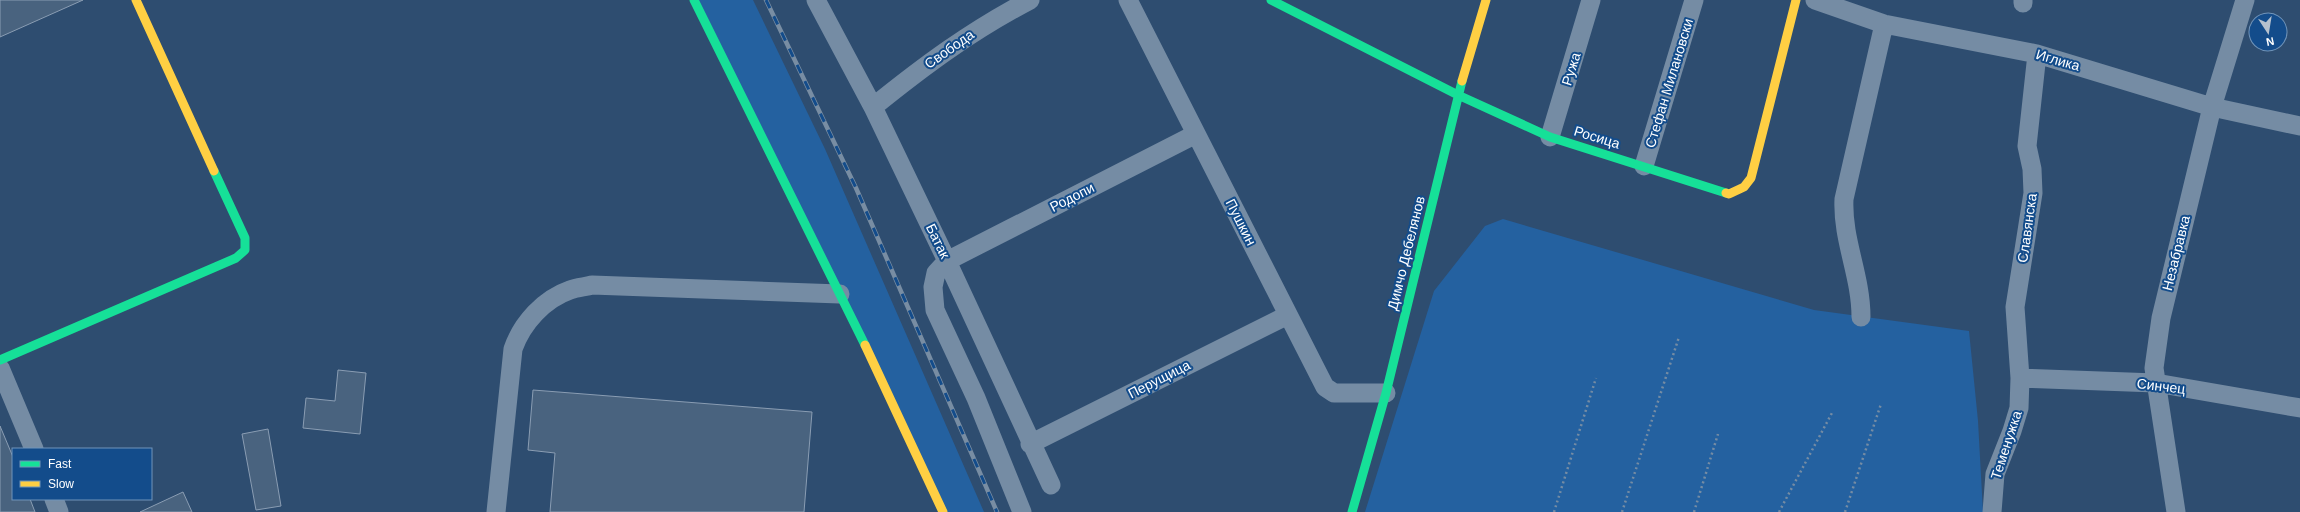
<svg xmlns="http://www.w3.org/2000/svg" width="2300" height="512" font-family="Arial,sans-serif">
<style>
.green{fill:#2461a0}
.building{fill:#49637f;stroke:#8a9db3}
.lines{fill:none;stroke-linecap:round;stroke-linejoin:round}
.path{stroke:#758ca4;stroke-width:2.5;stroke-dasharray:2 3;stroke-linecap:butt}
.street{stroke:#758ca4;stroke-width:19}
.fast{stroke:#16e098;stroke-width:9}
.slow{stroke:#ffcf43;stroke-width:9}
.rail-casing{stroke:#788da3;stroke-width:4.5}
.rail{stroke:#134c8b;stroke-width:3;stroke-dasharray:9;stroke-linecap:butt}
.labels{text-anchor:middle;stroke-width:4;stroke-linejoin:round;paint-order:stroke}
.street-label{font-size:14px;fill:#fff;stroke:#134c8b}
</style>
<rect width="100%" height="100%" fill="#2e4d70"/>
<path class="green" d="M694,0H753L825,149L984,512H943Z
M1503,219L1814,310L1969,331L1978,421L1983,512H1365L1434,291L1485,226Z"/>
<path class="building" d="M0,0H83L0,37Z
M338,370L366,373L360,434L303,428L306,398L335,401Z
M533,390L812,412L804,512H550L555,453L528,450Z
M0,426L13,457V499H30L35,512H0Z
M268,429L281,506L256,510L242,434Z
M183,492L192,512H140Z"/>
<g class="lines">
<path class="path" d="M1554,512L1596,378
M1622,512L1679,337
M1694,512L1718,434
M1779,512L1833,411
M1845,512L1881,404"/>
<path class="street" d="M816,0L873,107L947,261L1051,485
M1128,0L1325,387L1334,393H1386
M1815,0L1884,24L2037,54L2212,107L2300,126
M2023,3V0
M873,107C925,65 971,31 1030,0
M1550,137L1591,0
M1644,166L1694,0
M1861,317C1861,275 1842,240 1844,199L1884,24
M0,368L34,449
M2020,378L2156,383L2300,408
M1030,444L1288,315
M54,499L59,512
M496,512L513,349C522,323 544,299 570,290C577,287 585,287 592,285L840,294
M1022,512L976,398L935,310L933,287L936,273L947,261L1196,134
M1992,512L1995,474L2012,431L2019,408L2020,378L2015,307L2033,193L2032,169L2027,146L2037,54
M2176,512L2154,368L2161,318L2212,107L2245,0"/>
<path class="fast" d="M694,0L865,345
M1271,0L1458,95L1550,137L1726,193
M0,360L236,258L245,250V238L214,171
M1352,512L1386,393L1462,81"/>
<path class="slow" d="M136,0L214,171
M1462,81L1486,0
M1726,193L1729,194L1744,187L1751,178L1796,0
M865,345L943,512"/>
<defs>
<path id="rail" d="M766,0L856,188L997,512"/>
</defs>
<use href="#rail" class="rail-casing"/>
<use href="#rail" class="rail"/>
</g>
<g class="labels">
<g class="street-label">
<text transform="translate(949 49) rotate(-35)" y="5">Свобода</text>
<text transform="translate(2058 60) rotate(16)" y="5">Иглика</text>
<text transform="translate(1571 69) rotate(-73)" y="5">Ружа</text>
<text transform="translate(1669 83) rotate(-73)" y="5">Стефан Милановски</text>
<text transform="translate(1597 137) rotate(17)" y="5">Росица</text>
<text transform="translate(1072 197) rotate(-27)" y="5">Родопи</text>
<text transform="translate(1241 222) rotate(63)" y="5">Пушкин</text>
<text transform="translate(2027 228) rotate(-82)" y="5">Славянска</text>
<text transform="translate(938 241) rotate(64)" y="5">Батак</text>
<text transform="translate(1406 253) rotate(-76)" y="5">Димчо Дебелянов</text>
<text transform="translate(2176 253) rotate(-76)" y="5">Незабравка</text>
<text transform="translate(1159 379) rotate(-27)" y="5">Перущица</text>
<text transform="translate(2161 386) rotate(7)" y="5">Синчец</text>
<text transform="translate(2006 445) rotate(-72)" y="5">Теменужка</text>
</g>
</g>
<rect x="12" y="448" width="140" height="52" fill="#134c8b" stroke="#7194b9"/>
<rect x="20" y="461" width="20" height="6" fill="#16e098" stroke="#7194b9"/>
<text x="48" y="468" font-size="12" fill="#ffffff">Fast</text>
<rect x="20" y="481" width="20" height="6" fill="#ffcf43" stroke="#7194b9"/>
<text x="48" y="488" font-size="12" fill="#ffffff">Slow</text>
<g transform="translate(2268 32) rotate(168)"><circle r="19" fill="#134c8b" stroke="#7194b9"/>
<path d="M0-3L7 15L0 10L-7 15Z" fill="#b6c1cd"/>
<text y="-6" font-size="11" font-weight="bold" text-anchor="middle" fill="#ffffff">N</text>
</g>
</svg>
